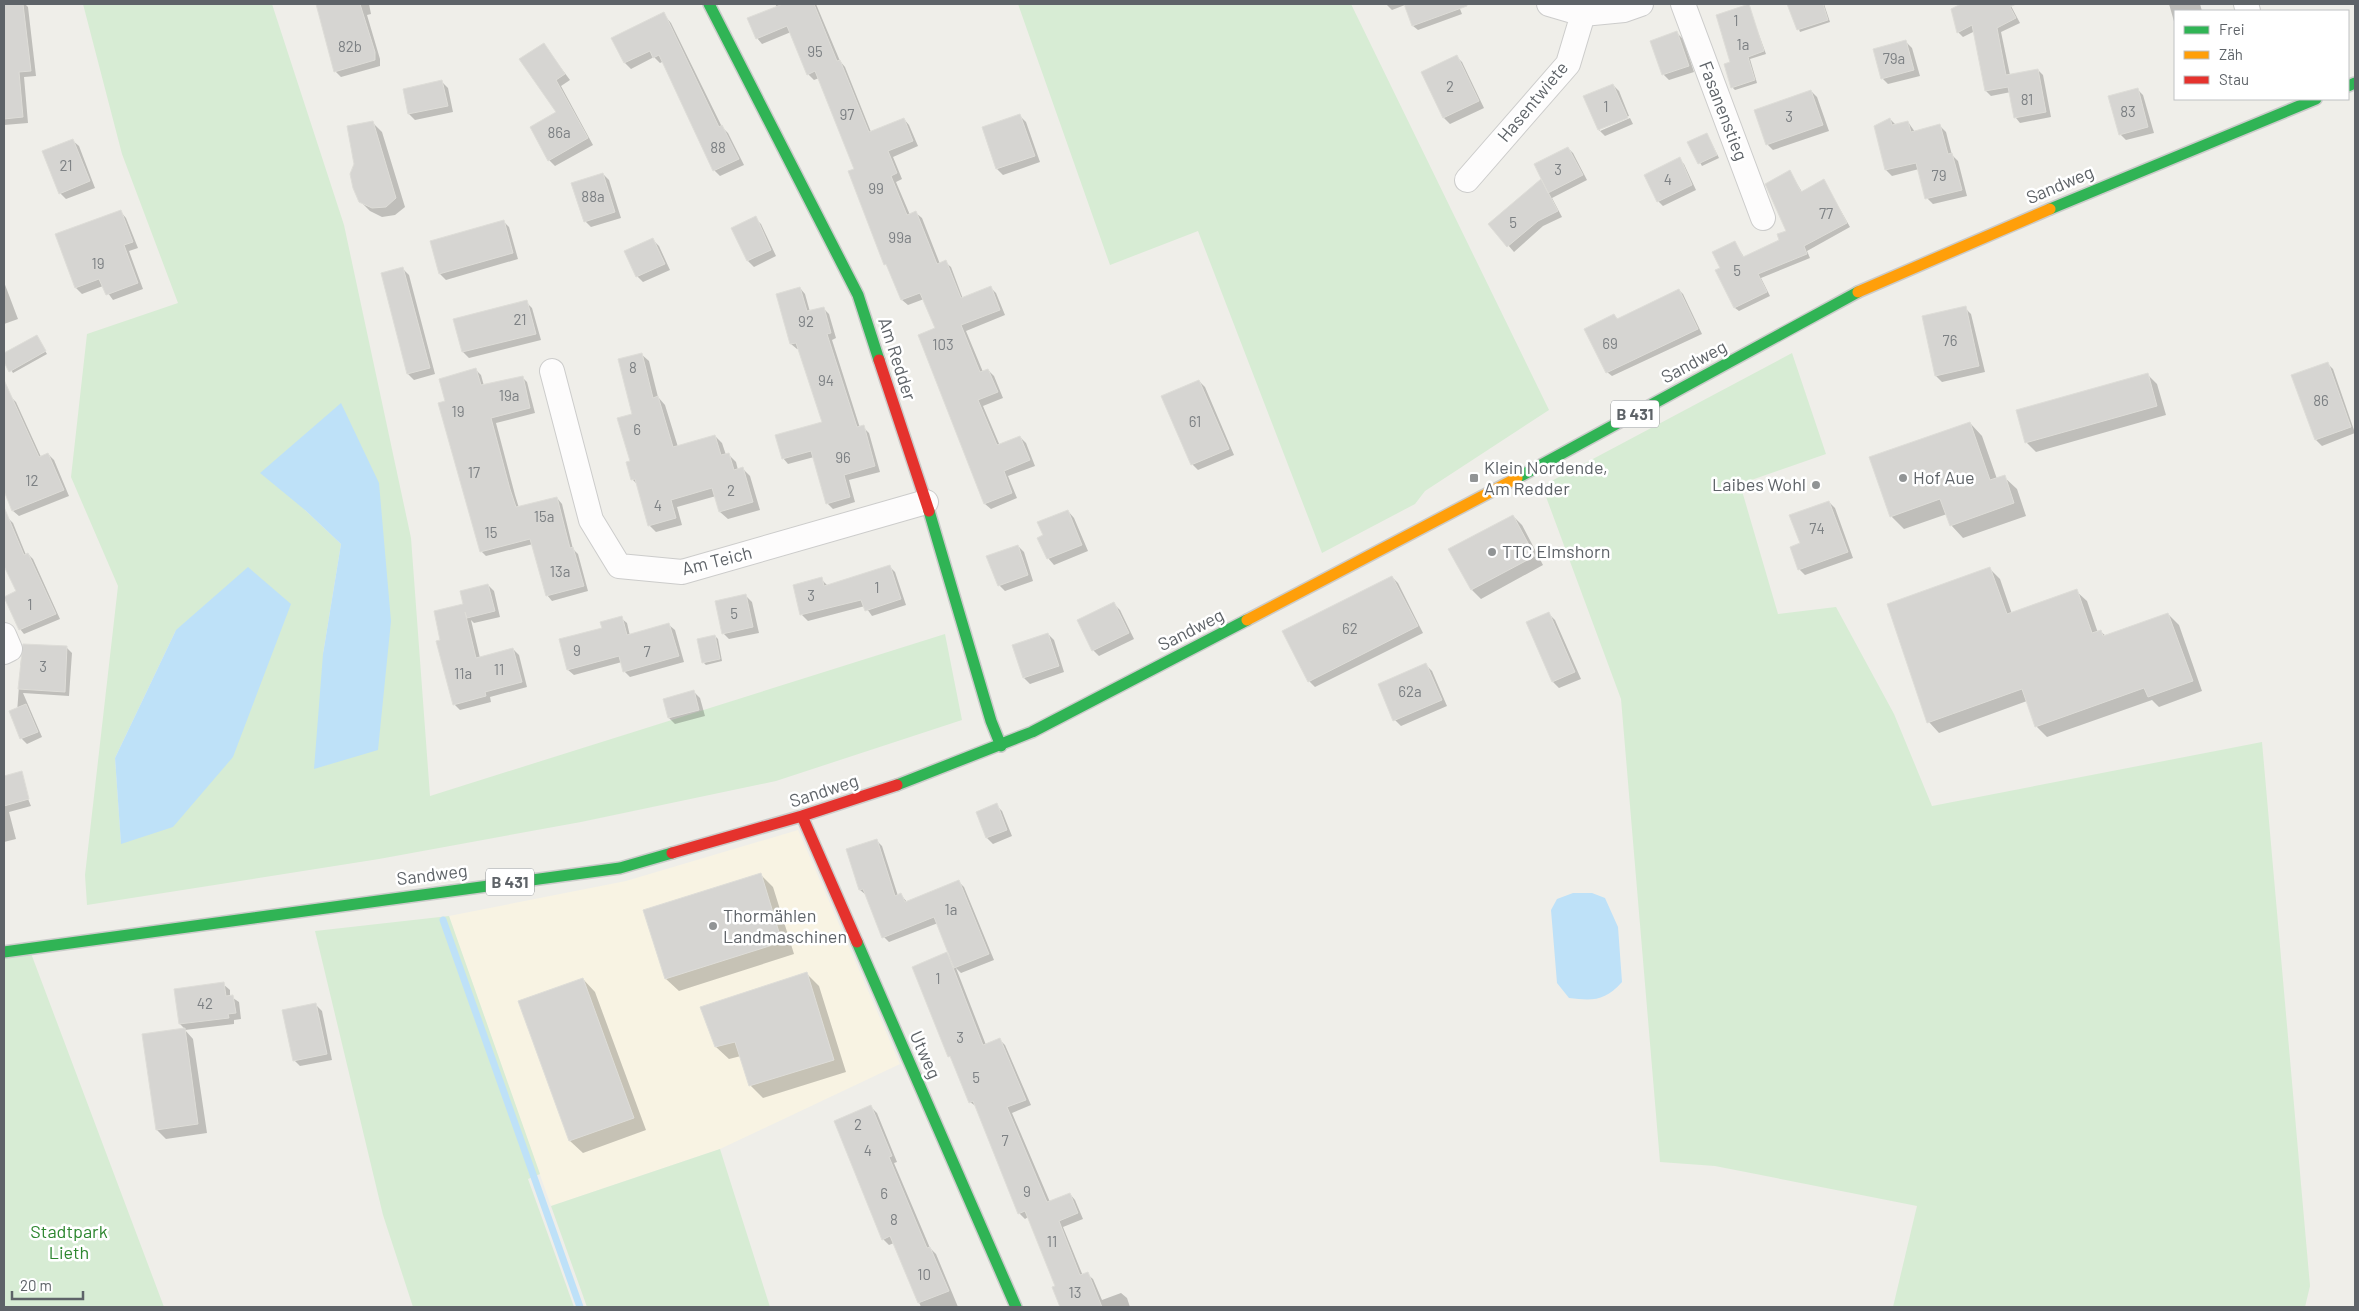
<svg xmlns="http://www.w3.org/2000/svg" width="2359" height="1311" font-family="Barlow,sans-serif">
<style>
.commercial{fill:#f8f3e3}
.green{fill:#d7ecd4;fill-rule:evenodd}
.water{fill:#bee1f8}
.shadow{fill:#0003}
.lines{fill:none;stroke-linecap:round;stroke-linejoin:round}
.stream{stroke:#bee1f8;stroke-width:7}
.building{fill:#d6d5d2;stroke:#deddd8}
.street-casing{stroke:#cccccb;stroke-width:26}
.fast-casing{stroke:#cbcbca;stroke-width:14}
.slow-casing{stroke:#cbcbca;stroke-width:14}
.jam-casing{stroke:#cbcbca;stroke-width:14}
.street{stroke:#fdfcfc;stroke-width:24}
.fast{stroke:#30b455;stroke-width:11}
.slow{stroke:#ff9f0a;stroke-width:11}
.jam{stroke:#e5322d;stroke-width:11}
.poi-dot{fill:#919495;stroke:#fff;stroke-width:2}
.labels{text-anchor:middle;stroke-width:5;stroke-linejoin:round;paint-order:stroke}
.number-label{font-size:15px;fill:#7d8184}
.shield{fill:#fff;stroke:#8e9295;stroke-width:1}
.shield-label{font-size:16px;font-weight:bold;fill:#5e6368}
.street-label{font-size:18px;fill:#5e6368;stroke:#fff}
.poi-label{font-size:18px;fill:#5e6368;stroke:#fff;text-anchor:start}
.park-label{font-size:18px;fill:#2e8730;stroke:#fff}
</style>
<rect width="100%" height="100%" fill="#efeee9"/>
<path class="commercial" d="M798,830L900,1064L720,1149L551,1206L449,916L626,881Z"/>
<path class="green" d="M83,4H272L344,225L411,538L430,796L945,634L962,720L776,781L581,822L379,859L87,905L85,875L118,586L71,477L87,334L178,303L122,154ZM379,483L323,654L341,544L305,510ZM176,630L121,843L115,758Z
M1018,4H1351L1549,410L1425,491L1415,504L1322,553L1198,231L1110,265Z
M1792,353L1826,454L1740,484L1778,614L1836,607L1894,714L1932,806L2262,742L2310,1286L2305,1307H1893L1917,1206L1715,1166L1660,1162L1621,699L1542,486Z
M449,916L540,1174L528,1179L574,1307H413L383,1215L315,931Z
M29,948L164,1307H4V952Z
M720,1149L770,1307H587L551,1206Z"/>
<path class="water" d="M341,403L379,483L391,621L378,750L314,769L323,654L341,544L305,510L260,473Z
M248,567L291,604L233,757L173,827L121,844L115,758L176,630Z
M1573,893H1592L1605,898L1618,927L1622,982C1605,1001 1593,1001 1569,998L1557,983L1551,910L1557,899Z"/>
<path class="shadow" d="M4,4H25L28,7L36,76L24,77L28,123L4,125Z
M317,4H369L371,14L367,15L380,59V66L341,77L335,71Z
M775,4H816L840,61L845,67L871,132L904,119L909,125L918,146L893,157L902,179L896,182L910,215L916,213L922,218L940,264L945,262L951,267L963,299L991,288L996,293L1005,315L966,331L983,372L988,370L994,376L1003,398L983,406L1000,446L1020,437L1026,443L1035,466L1008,476L1017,498L991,509L985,504L936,329L924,299L908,305L902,300L871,229L856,170L819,78L814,80L808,74L791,32L762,44L757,38L777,7Z
M1386,4H1458L1462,14L1418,30L1413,26L1405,5L1392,10Z
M1789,4H1824L1830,22L1800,32Z
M1964,4H1967L1971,8L1981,4H2010L2020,23L2001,32L2010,75L2038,70L2043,75L2051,117L2020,123L2016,118L2011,92L1991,96L1986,91L1975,31L1963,37L1958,32L1953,10Z
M2169,4H2200L2202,11H2175V25Z
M1748,5L1766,54L1750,59L1757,83L1735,90L1732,87V63Z
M665,16L671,23L722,127L728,133L744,165L720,176L714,170L664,61L660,63L654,57L631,69L625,63L613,38Z
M1677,33L1683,39L1694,72L1669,80L1663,74Z
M1906,42L1912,48L1920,76L1888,84L1882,78Z
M543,44L570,80L561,86L593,145L555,166L549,160L557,113Z
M1456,56L1462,62L1484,108L1450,124L1444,118L1422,72Z
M442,82L448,88L453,112L415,120L409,114Z
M1613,85L1619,91L1629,116L1600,128V131L1599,130Z
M2137,89L2143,95L2154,133L2126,140L2120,134Z
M1811,91L1817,97L1829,131L1773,150L1767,144Z
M1020,116L1026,122L1040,162L1003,175L997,169L983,128Z
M1630,118L1633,124L1605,136L1600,131Z
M1890,119L1896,125L1908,122L1915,132L1940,126L1946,132L1952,155L1958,161L1967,196L1933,204L1927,198L1919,169L1892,176L1886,170L1875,127Z
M373,123L382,132L405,207L395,215L382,217L370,211L360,201Z
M1707,134L1719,158L1702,166L1689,143Z
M72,140L79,146L95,188L66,199L60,193Z
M1568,148L1573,153L1587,180L1552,198L1562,217L1543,226L1514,252L1490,224L1541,181L1545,184Z
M1679,159L1684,164L1696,190L1663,206L1658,201Z
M1790,172L1802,192L1824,181L1850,227L1807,251L1810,258L1761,278L1770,296L1739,311L1735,308L1721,268L1735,243L1744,257L1781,241L1787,232Z
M603,174L609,180L621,218L591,227L585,221Z
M120,211L126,218L138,248L129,251L143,289L113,300L103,286L82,294L76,288L56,235Z
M755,218L761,224L776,256L754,267L748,261L733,228Z
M503,221L509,227L518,259L446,280L440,274Z
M653,240L659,246L670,270L643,282L637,276Z
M403,269L409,275L435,374L414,380L408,374L382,274Z
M4,282L18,319L4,324Z
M800,288L805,294L810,312L823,308L829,314L836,338L832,340L860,428L863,427L869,433L880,472L849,480L855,502L833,509L827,503L814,457L788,464L783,458L824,423L800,349H797L791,344Z
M1679,290L1683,294L1702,334L1612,376L1607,372L1614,316L1618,319Z
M526,302L532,308L541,340L469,358L463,352L455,320Z
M1965,308L1971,314L1985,372L1942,382L1936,376Z
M36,336L47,354L13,373L4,359V354Z
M641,354L649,361L658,397L665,405L678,447L715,436L722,443L726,455L728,454L736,462L738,470L742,468L750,476L760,510L728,519L720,512L716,496L677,507L682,525L656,532L649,525L638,485L632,479L634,415Z
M2327,363L2333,369L2355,433L2322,446L2316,440Z
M476,370L481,375L484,386L522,377L527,382L535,413L496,423L515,495L519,508L557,498L562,504L573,549L578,554L588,591L552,601L547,595L533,544L486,556L481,551L447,402Z
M2147,374L2157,384L2166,415L2036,452L2026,442Z
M1199,381L1205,387L1234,455L1198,470L1192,464Z
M10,396L16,402L41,457L48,454L54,460L69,496L19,516L13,511L4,488V399Z
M1970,423L1982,436L1997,479L2004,477L2017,489L2026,516L1963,538L1951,525L1947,514L1904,529L1891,516Z
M1829,502L1835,508L1853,558L1805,575L1799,569L1801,544Z
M1068,511L1074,518L1088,551L1054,565L1048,558L1039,538L1044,536Z
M1513,516L1522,525L1543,565L1481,599L1472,590Z
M8,518L13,523L26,555L28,554L33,559L60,619L24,634L20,629L17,591L4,558V520Z
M1018,546L1024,552L1033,581L1005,591L999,585Z
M889,566L895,572L906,605L872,616L865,606L808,621L802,615L821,579L828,586Z
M1990,569L2000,579L2012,614L2076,591L2087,601L2098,633L2101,632L2106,636L2168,614L2179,625L2202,691L2159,707L2152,700L2047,737L2036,726L2027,701L1939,733L1929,722Z
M1392,577L1398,583L1423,633L1315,687L1309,681Z
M488,585L494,591L500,617L474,623L471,620L480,658L513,649L519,655L527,687L490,697L491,702L460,710L454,704L441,641L465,605Z
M746,596L752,602L759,633L729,639L723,633Z
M1114,604L1120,610L1134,639L1099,656L1093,650Z
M1549,614L1555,620L1581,679L1559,688L1553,682L1528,623Z
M621,618L627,623L630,636L669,625L675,630L684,662L630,677L624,671L622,662L574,675L568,670L603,629Z
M1048,634L1054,640L1064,672L1030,684L1024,678L1014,646Z
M715,636L718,639L722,661L706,665L703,662Z
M67,648L72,653L69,696L23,693L42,737L27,744L22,739L16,726L21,659L25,651Z
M1426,665L1432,671L1447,706L1401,726L1395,720L1379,685Z
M694,692L700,698L705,716L675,724L669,718Z
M14,774L20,780L31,806L9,812L16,839L4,842V777Z
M996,805L1002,811L1012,836L993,844L987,838L977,812Z
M877,841L882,846L898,896L901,895L907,902L959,882L964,887L994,960L961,973L956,968L986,1045L999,1039L1005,1045L1031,1105L1012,1113L1050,1202L1070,1194L1075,1200L1083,1219L1063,1227L1083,1276L1087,1274L1093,1279L1102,1300L1121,1293L1127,1298L1130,1307H1061L1053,1288L1056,1286L1028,1217L1025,1219L1019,1213L977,1107L970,1102L947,954L952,958L938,923L889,942L884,937L866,895L860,890L848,850Z
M761,875L773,887L794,954L679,991L666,979L645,911Z
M806,973L819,986L846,1072L763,1098L750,1085L741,1056L729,1059L716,1047Z
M583,979L595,992L646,1130L583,1153L570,1141L520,1002Z
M223,984L230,990V996L239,1002L241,1019L234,1020V1024L185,1030L193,1039L207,1133L166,1139L157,1130L143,1035L185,1029L180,1024Z
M316,1005L322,1011L332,1060L300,1066L294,1060Z
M871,1107L877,1113L897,1162L894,1163L930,1248L936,1254L958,1307H921L894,1243L889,1245L883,1239Z"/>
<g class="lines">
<path class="stream" d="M443,920L580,1307"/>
</g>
<path class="building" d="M4,4H23L31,71L19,72L23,117L4,119Z
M316,4H360L375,52V60L334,72Z
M783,4H814L837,61L840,60L869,132L904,118L913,141L888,151L897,173L891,176L907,215L916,211L937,264L946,260L961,298L991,286L1000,310L961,325L980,372L988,369L998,392L978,400L997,445L1020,436L1030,460L1004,471L1012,493L984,504L918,335L935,328L920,293L901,300L886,264L884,265L848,171L854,169L815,71L807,75L787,26L756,39L747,18Z
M1404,4H1467V6L1412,26Z
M1749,4L1764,51L1748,57L1755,80L1731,88L1724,64L1730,62L1716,15Z
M1787,4H1823L1828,20L1797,30Z
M1961,4H2016L2010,7L2016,18L1997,28L2006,75L2038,69L2046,112L2014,118L2008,87L1985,91L1972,25L1957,33L1951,9Z
M664,12L719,127L722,125L739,159L713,171L659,55L653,58L650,51L624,63L611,38Z
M1677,31L1689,66L1662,75L1650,41Z
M1906,40L1914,70L1881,79L1873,49Z
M544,43L565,74L556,80L588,138L548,161L530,127L556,112L519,59Z
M1457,55L1479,101L1443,118L1421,72Z
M442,80L448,106L408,114L403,89Z
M1613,84L1628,118L1598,130L1583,96Z
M2138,88L2148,127L2119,135L2108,96Z
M1811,90L1823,125L1766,145L1754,110Z
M1020,114L1035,156L996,169L982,127Z
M1890,118L1892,125L1908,121L1911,132L1940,124L1948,154L1952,153L1962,190L1925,199L1916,163L1885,170L1874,126Z
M373,121L396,198L386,207L372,208L359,202L353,188L350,174L354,164L347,126Z
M1707,133L1717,155L1698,164L1687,142Z
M73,139L90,181L59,194L42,151Z
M1568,147L1583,175L1548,193L1534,164Z
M1680,157L1692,185L1657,202L1644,175Z
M1790,170L1801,192L1824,179L1847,223L1804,246L1807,254L1758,274L1767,292L1734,308L1715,270L1720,268L1712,252L1735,241L1743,257L1779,240L1777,234L1786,231L1765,184Z
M603,173L615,212L584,222L571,183Z
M1541,179L1558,211L1538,221L1507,247L1488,224Z
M121,210L133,242L124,245L138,283L106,295L99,279L75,288L55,234Z
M756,216L771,250L747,261L731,228Z
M504,220L513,253L439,274L430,241Z
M653,238L665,264L636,277L624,251Z
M403,267L430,368L407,374L381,273Z
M800,287L807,311L824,307L831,333L827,334L857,427L864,425L875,466L844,475L850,497L826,504L811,451L782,459L775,435L822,422L796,343L790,344L776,294Z
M1679,289L1698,329L1606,373L1584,329L1614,314L1617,319Z
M527,300L536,334L462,352L453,319Z
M1966,306L1979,366L1935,376L1922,316Z
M37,335L46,351L9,372L4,362V353Z
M642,353L653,398L658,396L673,447L715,435L721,455L729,453L734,470L743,467L753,502L719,512L712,488L671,500L676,518L648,526L635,479L631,480L626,462L630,461L617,418L632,414L618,359Z
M2328,362L2351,427L2315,440L2291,375Z
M476,368L481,385L523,376L530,408L491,418L510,489L516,507L557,497L570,548L573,547L584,586L546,596L530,539L480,552L438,403L445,401L439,379Z
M2148,373L2157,406L2025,443L2016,410Z
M4,380L39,457L48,453L64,490L12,511L4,491Z
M1199,380L1229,449L1191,465L1161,396Z
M1970,422L1990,480L2005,475L2014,503L1950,526L1940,499L1890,517L1869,457Z
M1829,501L1848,552L1798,570L1790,547L1800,543L1789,515Z
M4,507L24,555L28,553L56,614L19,630L4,597L16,591L4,566Z
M1068,510L1082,545L1047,559L1037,538L1043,535L1037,522Z
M1513,515L1535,556L1471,590L1448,549Z
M1018,545L1028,575L998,586L986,556Z
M890,565L901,599L865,611L861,600L800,615L793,585L822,577L824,586Z
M1990,567L2007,614L2077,589L2092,633L2101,630L2103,636L2168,613L2193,681L2148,697L2144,688L2035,727L2022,689L1927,723L1887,604Z
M1392,576L1418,626L1308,682L1282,631Z
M488,584L495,611L467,618L465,612L476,658L513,648L522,682L485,692L486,696L453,705L436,641L440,640L434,611L463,604L460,591Z
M746,594L753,627L722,634L715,601Z
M1114,602L1129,633L1092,651L1077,620Z
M1549,612L1575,672L1552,682L1526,622Z
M622,616L627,635L669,623L679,656L623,672L619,656L567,670L559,639L602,628L600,622Z
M1048,633L1059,666L1023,678L1012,645Z
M715,635L720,659L702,663L697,639Z
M23,644L67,646L65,692L18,689Z
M1426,663L1442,700L1393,721L1378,684Z
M694,690L699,710L668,718L663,699Z
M26,704L38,732L20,739L9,711Z
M22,771L29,799L4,806V776Z
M997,803L1007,830L986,838L976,812Z
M877,839L895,896L901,893L905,902L959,880L989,954L954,968L934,917L882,938L863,889L859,890L846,849Z
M761,873L782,942L665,979L643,910Z
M947,952L983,1045L1000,1038L1026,1100L1007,1107L1047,1202L1070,1193L1078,1213L1059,1221L1080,1275L1088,1272L1102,1307H1060L1052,1287L1055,1286L1025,1211L1018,1214L973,1101L969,1103L950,1056L948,1057L912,967Z
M807,972L834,1060L749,1086L735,1042L715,1047L700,1007Z
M583,978L634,1118L569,1141L518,1001Z
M224,982L226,996L233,995L236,1013L228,1014L229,1018L179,1024L174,989Z
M316,1003L327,1054L293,1061L282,1010Z
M185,1028L198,1124L156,1130L142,1034Z
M871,1105L892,1156L889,1157L927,1248L930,1247L949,1291L918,1303L890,1236L882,1240L834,1121Z"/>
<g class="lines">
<defs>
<path id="street" d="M1549,4L1583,14L1624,10L1641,4
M1683,4L1763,218
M2246,4L2248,11
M1467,180L1568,64L1583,14
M552,371L591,520L619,566L682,572L926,502
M4,635L10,649L4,652"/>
<path id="fast" d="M709,4L858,295L879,360
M2348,86L2355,83
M2050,209L2316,99
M1517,478L1858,292
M929,511L991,721L1001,746
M897,785L1032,732L1247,620
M857,942L1016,1307
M4,952L620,868L672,853"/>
<path id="slow" d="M1858,292L2050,209
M1247,620L1517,478"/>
<path id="jam" d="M879,360L929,511
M802,816L857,942
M672,853L802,816L897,785"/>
</defs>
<use href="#street" class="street-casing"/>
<use href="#fast" class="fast-casing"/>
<use href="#slow" class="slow-casing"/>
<use href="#jam" class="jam-casing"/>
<use href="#street" class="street"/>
<use href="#fast" class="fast"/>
<use href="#slow" class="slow"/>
<use href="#jam" class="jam"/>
</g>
<g class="poi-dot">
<rect x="1469" y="473" width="10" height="10" rx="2.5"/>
<circle cx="1903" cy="478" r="5"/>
<circle cx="1816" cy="485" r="5"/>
<circle cx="1492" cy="552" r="5"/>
<circle cx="713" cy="926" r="5"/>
</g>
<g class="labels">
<g class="number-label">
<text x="1736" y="26">1</text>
<text x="1743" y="50">1a</text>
<text x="350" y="52">82b</text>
<text x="815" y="57">95</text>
<text x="1894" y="64">79a</text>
<text x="1450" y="92">2</text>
<text x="2027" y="105">81</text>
<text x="1606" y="112">1</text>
<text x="2128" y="117">83</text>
<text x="847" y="120">97</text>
<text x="1789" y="122">3</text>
<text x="559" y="138">86a</text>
<text x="718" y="153">88</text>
<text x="66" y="171">21</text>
<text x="1558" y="175">3</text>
<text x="1939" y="181">79</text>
<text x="1668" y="185">4</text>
<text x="876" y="194">99</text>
<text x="593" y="202">88a</text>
<text x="1826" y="219">77</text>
<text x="1513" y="228">5</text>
<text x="900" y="243">99a</text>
<text x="98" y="269">19</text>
<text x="1737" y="276">5</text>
<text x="520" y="325">21</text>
<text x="806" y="327">92</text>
<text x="1950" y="346">76</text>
<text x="1610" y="349">69</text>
<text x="943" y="350">103</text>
<text x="633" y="373">8</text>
<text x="826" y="386">94</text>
<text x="509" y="401">19a</text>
<text x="2321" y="406">86</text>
<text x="458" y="417">19</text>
<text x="1195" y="427">61</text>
<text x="637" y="435">6</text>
<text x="843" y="463">96</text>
<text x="474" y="478">17</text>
<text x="32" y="486">12</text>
<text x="731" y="496">2</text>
<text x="658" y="511">4</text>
<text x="544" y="522">15a</text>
<text x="1817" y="534">74</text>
<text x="491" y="538">15</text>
<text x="560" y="577">13a</text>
<text x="877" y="593">1</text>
<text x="811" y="601">3</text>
<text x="30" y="610">1</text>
<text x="734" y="619">5</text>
<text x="1350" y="634">62</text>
<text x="577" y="656">9</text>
<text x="647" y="657">7</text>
<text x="43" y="672">3</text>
<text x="499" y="675">11</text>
<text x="463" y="679">11a</text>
<text x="1410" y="697">62a</text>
<text x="951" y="915">1a</text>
<text x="938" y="984">1</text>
<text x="205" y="1009">42</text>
<text x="960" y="1043">3</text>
<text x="976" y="1083">5</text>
<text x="858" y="1130">2</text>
<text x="1005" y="1146">7</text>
<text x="868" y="1156">4</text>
<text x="1027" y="1197">9</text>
<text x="884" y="1199">6</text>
<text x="894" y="1225">8</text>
<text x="1052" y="1247">11</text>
<text x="924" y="1280">10</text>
<text x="1075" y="1298">13</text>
</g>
<g class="shield">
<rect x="1611" y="400.5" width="48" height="27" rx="4"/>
<rect x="486" y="868.5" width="48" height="27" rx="4"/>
</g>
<g class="shield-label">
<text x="1635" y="420">B 431</text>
<text x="510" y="888">B 431</text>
</g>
<g class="street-label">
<text transform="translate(1533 102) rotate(-50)" y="6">Hasentwiete</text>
<text transform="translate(1723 111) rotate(69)" y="6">Fasanenstieg</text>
<text transform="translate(2060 185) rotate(-23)" y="6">Sandweg</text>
<text transform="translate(897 359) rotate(72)" y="6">Am Redder</text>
<text transform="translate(1694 362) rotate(-28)" y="6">Sandweg</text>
<text transform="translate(717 561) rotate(-14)" y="6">Am Teich</text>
<text transform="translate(1191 630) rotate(-27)" y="6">Sandweg</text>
<text transform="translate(824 791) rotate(-18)" y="6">Sandweg</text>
<text transform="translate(432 875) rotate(-7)" y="6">Sandweg</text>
<text transform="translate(925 1055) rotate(66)" y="6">Utweg</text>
</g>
<g class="poi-label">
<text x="1484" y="474">Klein Nordende,<tspan x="1484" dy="21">Am Redder</tspan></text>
<text x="1913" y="484">Hof Aue</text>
<text x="1806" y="491" text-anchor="end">Laibes Wohl</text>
<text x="1502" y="558">TTC Elmshorn</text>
<text x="723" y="922">Thormählen<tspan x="723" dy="21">Landmaschinen</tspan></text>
</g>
<g class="park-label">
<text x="69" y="1238">Stadtpark<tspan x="69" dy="21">Lieth</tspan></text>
</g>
</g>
<rect width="2359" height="1311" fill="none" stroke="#5e6368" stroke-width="10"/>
<rect x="2174" y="10" width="175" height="90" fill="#ffffff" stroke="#bfc1c3"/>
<rect x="2184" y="26" width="25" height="8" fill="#30b455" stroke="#bfc1c3"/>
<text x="2219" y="35" font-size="15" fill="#5e6368">Frei</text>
<rect x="2184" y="51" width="25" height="8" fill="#ff9f0a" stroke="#bfc1c3"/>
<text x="2219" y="60" font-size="15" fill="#5e6368">Zäh</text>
<rect x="2184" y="76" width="25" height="8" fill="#e5322d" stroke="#bfc1c3"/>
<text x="2219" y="85" font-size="15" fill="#5e6368">Stau</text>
<path d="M12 1291v8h71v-8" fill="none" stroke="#5e6368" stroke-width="2.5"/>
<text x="20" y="1291" font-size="15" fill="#5e6368" stroke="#ffffff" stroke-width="4" paint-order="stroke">20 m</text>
</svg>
